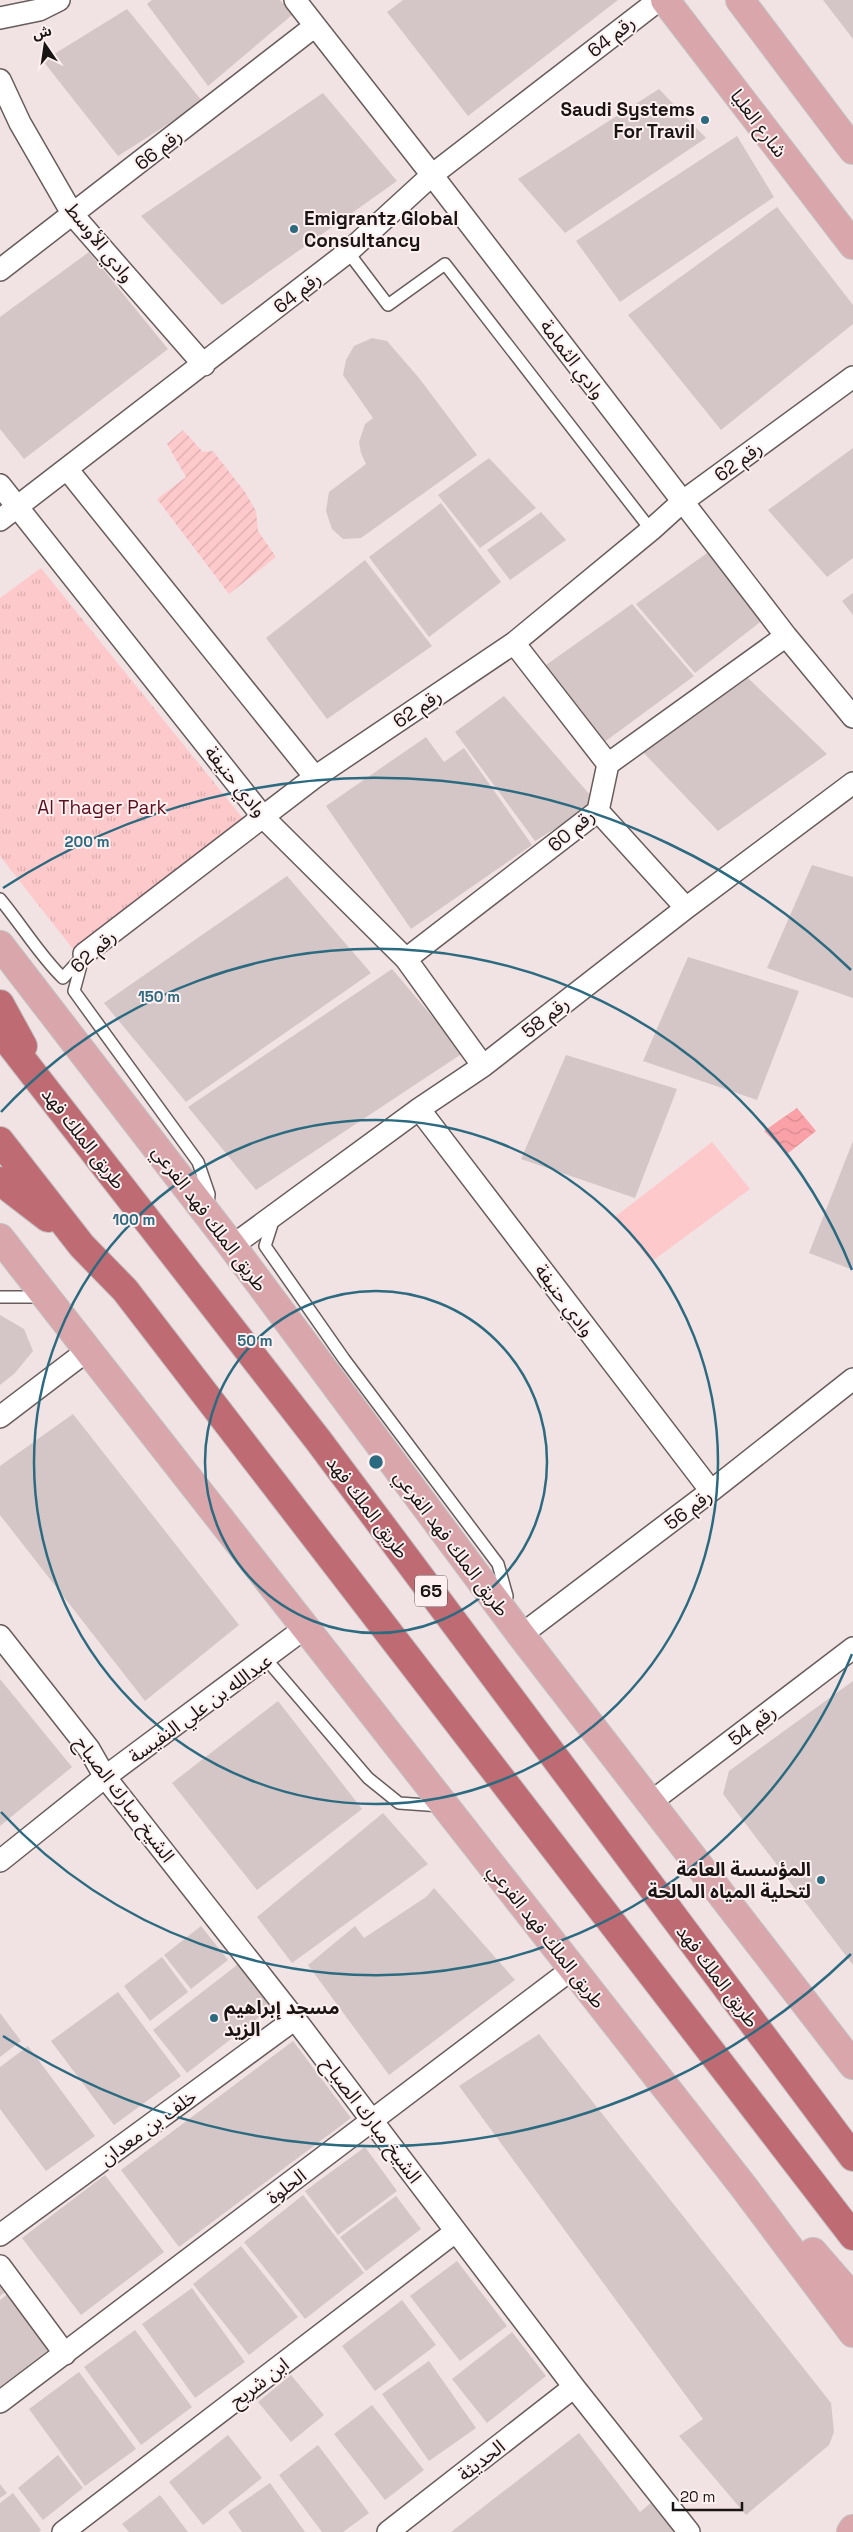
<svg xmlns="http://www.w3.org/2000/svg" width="853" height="2532" font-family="'Space Grotesk','Noto Sans Arabic',sans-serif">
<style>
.grass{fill:#fec9cb}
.park{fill:url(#park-tufts)}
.garden{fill:url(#garden-furrows)}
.water{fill:url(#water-waves)}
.building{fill:#d4c6c6}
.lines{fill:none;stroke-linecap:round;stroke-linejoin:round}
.lane-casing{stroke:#685c5c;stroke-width:14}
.street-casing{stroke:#685c5c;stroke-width:24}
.primary-casing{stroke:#c3c2c2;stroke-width:30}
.highway-casing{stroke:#c3c2c2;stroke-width:30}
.lane{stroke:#fff;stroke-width:11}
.street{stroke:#fff;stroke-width:21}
.primary{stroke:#d8a6ab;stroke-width:28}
.highway{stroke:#be6b73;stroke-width:28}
.ring{fill:none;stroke:#2c6a80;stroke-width:2.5}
.poi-dot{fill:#2c6a80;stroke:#fef0f0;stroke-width:2}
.labels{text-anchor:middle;stroke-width:4;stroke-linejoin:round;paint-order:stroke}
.shield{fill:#fef0f0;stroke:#5e5757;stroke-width:1}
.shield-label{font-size:18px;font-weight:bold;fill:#1a1515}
.street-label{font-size:19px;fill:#1a1515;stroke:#fef0f0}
.poi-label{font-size:19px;font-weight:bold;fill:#1a1515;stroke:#fef0f0;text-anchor:end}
.park-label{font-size:19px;fill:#5c0f1f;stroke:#fef0f0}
.centre{fill:#2c6a80;stroke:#fef0f0;stroke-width:2.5}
.ring-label{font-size:15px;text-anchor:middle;font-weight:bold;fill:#2c6a80;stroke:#fef0f0;stroke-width:4;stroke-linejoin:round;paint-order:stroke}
</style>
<defs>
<pattern id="park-tufts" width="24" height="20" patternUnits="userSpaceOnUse" patternTransform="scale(1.25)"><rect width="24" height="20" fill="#fec9cb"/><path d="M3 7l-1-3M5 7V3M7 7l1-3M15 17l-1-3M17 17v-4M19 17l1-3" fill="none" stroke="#d9acad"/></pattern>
<pattern id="garden-furrows" width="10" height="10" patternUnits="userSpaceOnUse" patternTransform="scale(1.25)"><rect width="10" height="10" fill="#fec9cb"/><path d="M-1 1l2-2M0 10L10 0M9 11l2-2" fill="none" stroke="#d9acad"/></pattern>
<pattern id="water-waves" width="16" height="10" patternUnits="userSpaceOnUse" patternTransform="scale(1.25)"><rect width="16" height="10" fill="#faa1a7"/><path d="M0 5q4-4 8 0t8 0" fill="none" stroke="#d68a8f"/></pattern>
</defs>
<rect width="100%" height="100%" fill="#f1e2e3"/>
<path class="grass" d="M712,1142L750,1189L651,1262L616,1216Z"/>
<path class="park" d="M41,568L249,826L76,953L0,856V598Z"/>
<path class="garden" d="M183,430L203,452L213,451L245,492L256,511L258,531L276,557L229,594L157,499L186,477L167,444Z"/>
<path class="water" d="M797,1108L816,1131L787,1154L764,1131Z"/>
<path class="building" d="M152,0H280L292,15L208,86L147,4Z
M403,0H618L468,116L387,12Z
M823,0H853V39Z
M127,9L203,102L118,156L43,61Z
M659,89L706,138L565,233L518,179Z
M323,93L397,181L222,305L141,216Z
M737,136L774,197L620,302L576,241Z
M777,207L853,305V324L721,430L628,315Z
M89,252L168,349L24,459L0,429V317Z
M372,338L387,341L419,378L477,455L361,538L343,539L332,529L326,511L329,492L366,464L361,453L359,442L365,424L373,418L343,375L346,360L354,346Z
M853,448V558L827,577L768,510Z
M489,458L536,508L480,548L438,495Z
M441,503L501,582L429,637L369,557Z
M541,512L566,540L510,580L487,550Z
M707,553L768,616L695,673L636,604Z
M365,560L432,646L327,719L266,638Z
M853,593V615L842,601Z
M632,604L694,676L599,746L539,670Z
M748,678L827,754L718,831L642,751Z
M504,696L597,803L535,841L455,732Z
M426,737L444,762L464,748L532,845L411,929L326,806Z
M812,865L853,877V998L767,968Z
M287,876L371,973L186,1102L104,1003Z
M688,957L799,991L757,1100L643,1061Z
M392,969L463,1053L256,1190L188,1107Z
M566,1055L677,1089L635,1198L521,1159Z
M853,1141V1270L809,1253Z
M0,1315L24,1329L33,1351L15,1373L0,1385Z
M73,1414L239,1625L145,1701L0,1515V1466Z
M0,1679L72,1767L0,1826Z
M853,1681V1965L723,1794L729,1771Z
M278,1701L362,1809L257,1890L172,1783Z
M383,1813L428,1864L292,1963L257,1917Z
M434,1888L515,1980L389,2075L308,1965L355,1926L364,1938L426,1897Z
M201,1926L228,1960L191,1989L164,1955Z
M162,1957L188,1992L150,2021L124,1986Z
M241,1962L275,2005L187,2073L153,2030Z
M118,1992L181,2076L114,2125L51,2041Z
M0,2013L21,2041L0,2057Z
M539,2034L831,2403L834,2432L829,2445L746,2515L679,2436L703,2419L459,2086Z
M293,2041L351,2118L179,2247L121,2170Z
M28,2046L95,2136L46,2171L0,2109V2067Z
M365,2147L397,2191L338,2235L305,2191Z
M105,2175L164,2252L81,2315L22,2238Z
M303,2195L364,2273L305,2319L244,2242Z
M396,2196L421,2229L366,2271L340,2237Z
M241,2246L298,2317L249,2355L193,2284Z
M457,2261L507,2326L460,2361L410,2296Z
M0,2283L6,2291L0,2296Z
M192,2288L245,2362L195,2398L142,2324Z
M9,2293L51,2348L0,2387V2300Z
M402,2300L436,2345L375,2391L342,2346Z
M135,2330L192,2407L141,2445L84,2367Z
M512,2332L546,2376L487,2423L452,2379Z
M429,2361L476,2428L429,2461L382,2394Z
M79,2372L136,2449L85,2486L29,2409Z
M291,2375L324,2415L291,2442L258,2402Z
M372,2405L424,2470L385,2500L334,2434Z
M579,2433L640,2512L658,2497L684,2532H451Z
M228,2435L262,2478L203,2525L169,2482Z
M318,2445L369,2513L343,2532H322L279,2475Z
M58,2455L83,2488L43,2520L18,2488Z
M270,2483L305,2532H242L228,2512Z
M0,2484L7,2493L0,2498Z
M13,2493L41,2530L39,2532H0V2503Z
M160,2495L188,2532H129L122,2524Z"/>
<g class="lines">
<defs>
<path id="lane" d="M348,252L388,305L445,264L651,530
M0,899C21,924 40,956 63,978L81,958
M84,954L74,991L198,1162L209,1194L208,1207
M274,1218L265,1246L344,1359L498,1564L507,1596L505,1605
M0,1297H43
M266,1659L368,1778L399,1803L441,1806"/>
<path id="street" d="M295,0L432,175L786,636L853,717
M0,18L39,10L59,0
M0,80L20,123L73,215L204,365
M0,270L315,26
M67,469L315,777
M0,485L264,818L406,959L483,1066
M0,520L348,252L432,175L659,0
M514,643L608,764
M598,811L686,908
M84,954L315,777L514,643L651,530L682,502L853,377
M406,959L598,811L608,764L786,636
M419,1109L711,1491
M232,1246L419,1109L483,1066L686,908L853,783
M0,1417L88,1350
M521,1635L711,1491L853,1379
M0,1636L89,1749L105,1777L295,2019L574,2387L689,2532
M651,1802L853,1648
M0,1861L105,1777L305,1628
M0,2235L295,2019
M0,2266L65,2354
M0,2402L572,1969
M63,2532L455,2232
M388,2532L574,2387"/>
<path id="primary" d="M665,0L853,245
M740,0L853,150
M0,945L232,1246L521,1635L853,2065
M0,1238L743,2186L853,2333
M813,2252L853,2298
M851,2532L853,2529"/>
<path id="highway" d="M0,1004L23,1046
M0,1031L318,1440L853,2157
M0,1141L82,1246L125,1290L853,2236
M0,1181L48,1218"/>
</defs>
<use href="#lane" class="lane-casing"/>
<use href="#street" class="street-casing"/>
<use href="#primary" class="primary-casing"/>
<use href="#highway" class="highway-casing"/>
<use href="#lane" class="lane"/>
<use href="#street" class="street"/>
<use href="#primary" class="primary"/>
<use href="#highway" class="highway"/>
</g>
<g class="ring">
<circle cx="376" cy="1462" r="171"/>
<circle cx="376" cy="1462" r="342"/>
<path d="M852 1654A513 513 0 0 1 1 1812M1 1112A513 513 0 0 1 852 1270"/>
<path d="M851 1954A684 684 0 0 1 3 2036M3 888A684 684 0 0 1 851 970"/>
</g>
<g class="poi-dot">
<circle cx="705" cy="120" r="5"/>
<circle cx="294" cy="229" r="5"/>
<circle cx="821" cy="1880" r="5"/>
<circle cx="214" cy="2018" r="5"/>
</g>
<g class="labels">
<rect class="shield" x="415" y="1575.5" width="32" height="31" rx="4"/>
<g class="shield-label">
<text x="431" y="1597">65</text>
</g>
<g class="street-label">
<text transform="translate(611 36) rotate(-38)" y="7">رقم 64</text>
<text transform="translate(759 123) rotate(53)" y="7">شارع العليا</text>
<text transform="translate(158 149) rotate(-38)" y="7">رقم 66</text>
<text transform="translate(100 242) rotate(51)" y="7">وادي الأوسط</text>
<text transform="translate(297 292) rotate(-38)" y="7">رقم 64</text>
<text transform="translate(573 359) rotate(53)" y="7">وادي الثمامة</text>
<text transform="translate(738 461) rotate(-36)" y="7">رقم 62</text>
<text transform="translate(417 708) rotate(-34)" y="7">رقم 62</text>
<text transform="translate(236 781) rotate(51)" y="7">وادي حنيفة</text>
<text transform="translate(571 830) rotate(-40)" y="7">رقم 60</text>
<text transform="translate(93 951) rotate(-42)" y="7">رقم 62</text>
<text transform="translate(545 1017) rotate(-38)" y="7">رقم 58</text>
<text transform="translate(84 1138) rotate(52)" y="7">طريق الملك فهد</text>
<text transform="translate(210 1218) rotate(53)" y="7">طريق الملك فهد الفرعي</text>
<text transform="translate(565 1300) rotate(53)" y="7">وادي حنيفة</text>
<text transform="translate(368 1507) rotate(53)" y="7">طريق الملك فهد</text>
<text transform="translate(688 1509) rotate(-37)" y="7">رقم 56</text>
<text transform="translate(452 1543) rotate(53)" y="7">طريق الملك فهد الفرعي</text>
<text transform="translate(200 1708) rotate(-36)" y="7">عبدالله بن علي النفيسة</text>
<text transform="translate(752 1725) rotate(-37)" y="7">رقم 54</text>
<text transform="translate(125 1799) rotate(53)" y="7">الشيخ مبارك الصباح</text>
<text transform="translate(547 1936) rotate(52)" y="7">طريق الملك فهد الفرعي</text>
<text transform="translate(718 1976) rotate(53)" y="7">طريق الملك فهد</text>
<text transform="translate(372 2120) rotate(53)" y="7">الشيخ مبارك الصباح</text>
<text transform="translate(148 2127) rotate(-36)" y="7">خلف بن معدان</text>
<text transform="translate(286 2186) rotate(-37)" y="7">الحلوة</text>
<text transform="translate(259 2382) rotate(-37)" y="7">ابن شريح</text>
<text transform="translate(481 2460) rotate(-38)" y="7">الحديثة</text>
</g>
<g class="poi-label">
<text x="695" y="116">Saudi Systems<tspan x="695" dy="22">For Travil</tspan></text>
<text x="304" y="225" text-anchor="start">Emigrantz Global<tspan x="304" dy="22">Consultancy</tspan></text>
<text x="811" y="1876">المؤسسة العامة<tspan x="811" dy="22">لتحلية المياه المالحة</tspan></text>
<text x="224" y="2014" text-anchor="start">مسجد إبراهيم<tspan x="224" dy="22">الزيد</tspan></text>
</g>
<g class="park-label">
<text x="102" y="814">Al Thager Park</text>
</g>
</g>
<circle cx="376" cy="1462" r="8" class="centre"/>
<g class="ring-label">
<text x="87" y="847">200 m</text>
<text x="159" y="1002">150 m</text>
<text x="134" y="1225">100 m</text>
<text x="255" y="1346">50 m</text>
</g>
<g transform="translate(45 45) rotate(347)" stroke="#fef0f0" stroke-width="4" paint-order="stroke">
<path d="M0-4L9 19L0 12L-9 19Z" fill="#1a1515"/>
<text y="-8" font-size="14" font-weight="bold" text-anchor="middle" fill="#1a1515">ش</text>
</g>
<path d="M673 2502v8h69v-8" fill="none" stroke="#1a1515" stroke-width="2.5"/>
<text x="680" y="2502" font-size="15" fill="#1a1515" stroke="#fef0f0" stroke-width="4" paint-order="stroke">20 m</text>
</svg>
